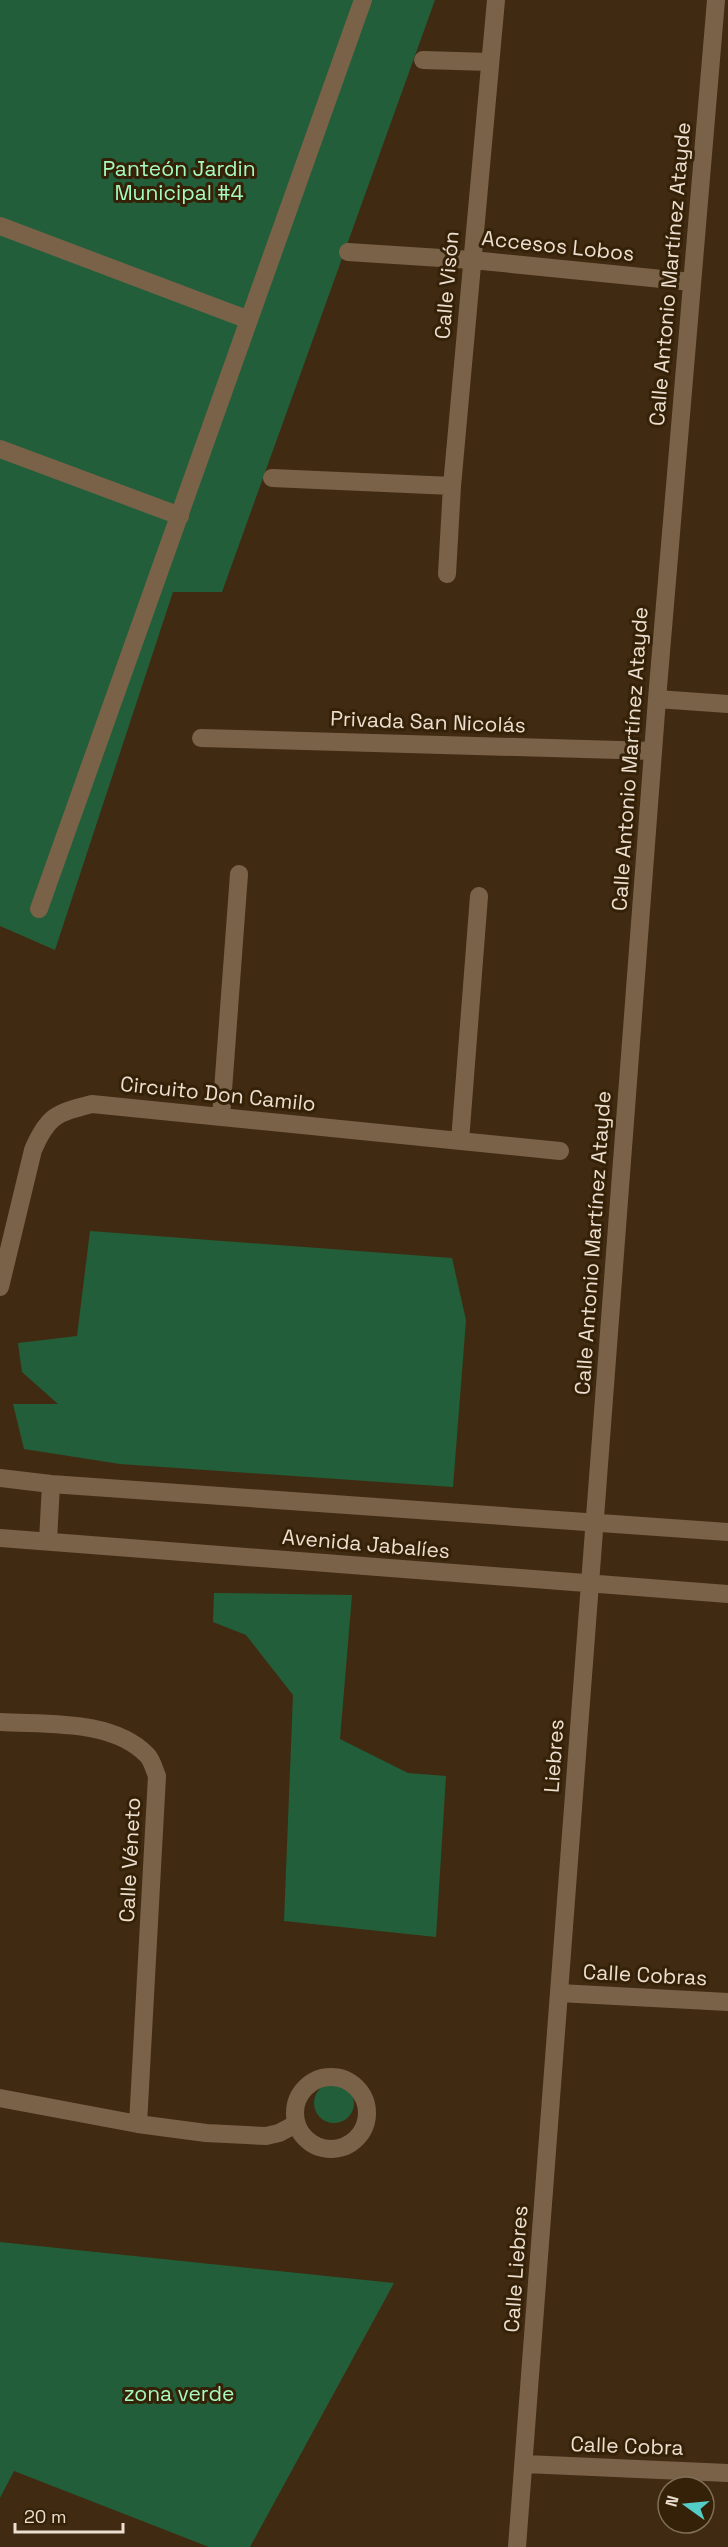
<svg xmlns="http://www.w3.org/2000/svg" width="728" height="2547" font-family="'Space Grotesk',sans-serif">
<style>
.green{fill:#225e39}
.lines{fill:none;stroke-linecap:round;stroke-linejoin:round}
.minor{stroke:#7a6248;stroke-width:18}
.labels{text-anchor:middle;stroke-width:6;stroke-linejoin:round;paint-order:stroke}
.park-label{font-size:21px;fill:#a5fbbf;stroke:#352107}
.street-label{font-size:21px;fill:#ecdfd0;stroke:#352107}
</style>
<rect width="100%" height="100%" fill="#402b12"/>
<path class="green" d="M0,0H435L222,592H173L55,950L0,926Z
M90,1231L452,1258L466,1320L453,1487L120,1464L24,1449L13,1404H58L22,1372L18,1343L77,1336Z
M214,1593L352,1595L340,1739L408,1773L446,1776L436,1937L284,1921L293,1695L246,1635L213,1622Z
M314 2103a20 20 0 1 1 40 0a20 20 0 1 1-40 0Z
M0,2242L394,2283L250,2547H209L14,2471L0,2498Z"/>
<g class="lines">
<path class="minor" d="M423,60L490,62
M0,226L249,320
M348,252L472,260L692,282
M0,449L180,516
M272,478L452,486
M447,574L452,486L496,0
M657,699L728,704
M201,738L653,751
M39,909L363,0
M221,1117L239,874
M460,1141L479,896
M0,1287L33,1150C48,1115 57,1113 92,1104L560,1151
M0,1478L51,1484L728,1532
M0,1538L728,1594
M48,1541L51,1484
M0,1722C46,1725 112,1719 147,1755C152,1760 154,1769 157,1776L138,2124
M559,1993L728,2002
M295 2113a36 36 0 1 1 72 0a36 36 0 1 1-72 0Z
M0,2098L138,2124L206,2133L266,2136L279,2133L296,2124
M525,2464L728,2473
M517,2547L657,699L716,0"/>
</g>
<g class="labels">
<g class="park-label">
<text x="179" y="176">Panteón Jardin<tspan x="179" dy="24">Municipal #4</tspan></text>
<text x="179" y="2401">zona verde</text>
</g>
<g class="street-label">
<text transform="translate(558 246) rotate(6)" y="7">Accesos Lobos</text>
<text transform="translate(670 274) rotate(-85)" y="7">Calle Antonio Martínez Atayde</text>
<text transform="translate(447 285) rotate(-85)" y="7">Calle Visón</text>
<text transform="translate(428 722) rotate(2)" y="7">Privada San Nicolás</text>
<text transform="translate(630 759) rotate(-86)" y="7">Calle Antonio Martínez Atayde</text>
<text transform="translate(218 1094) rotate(6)" y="7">Circuito Don Camilo</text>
<text transform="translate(593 1243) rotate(-86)" y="7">Calle Antonio Martínez Atayde</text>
<text transform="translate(366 1544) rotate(5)" y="7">Avenida Jabalíes</text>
<text transform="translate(554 1756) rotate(-86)" y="7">Liebres</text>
<text transform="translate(130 1860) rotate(-87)" y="7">Calle Véneto</text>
<text transform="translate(645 1975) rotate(3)" y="7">Calle Cobras</text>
<text transform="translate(516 2269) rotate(-86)" y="7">Calle Liebres</text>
<text transform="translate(627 2446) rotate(2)" y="7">Calle Cobra</text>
</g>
</g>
<g transform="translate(686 2505) rotate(285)"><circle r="28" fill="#352107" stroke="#7e6d57" stroke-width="1.5"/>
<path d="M0-4.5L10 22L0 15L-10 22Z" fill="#54cdc8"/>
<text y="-9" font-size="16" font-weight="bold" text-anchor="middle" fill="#ecdfd0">N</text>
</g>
<path d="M15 2523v9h108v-9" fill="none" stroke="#ecdfd0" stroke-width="3"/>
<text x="24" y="2523" font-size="18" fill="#ecdfd0" stroke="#352107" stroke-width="4.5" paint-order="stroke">20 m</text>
</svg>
